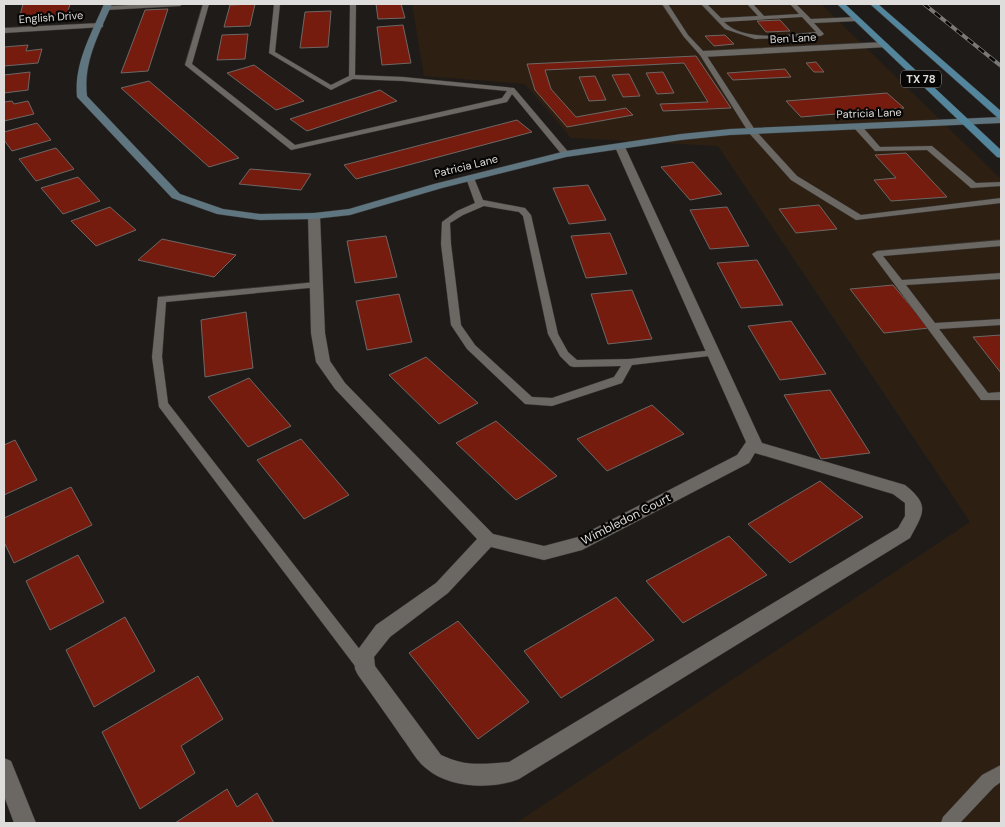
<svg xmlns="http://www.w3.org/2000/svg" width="1005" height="827" font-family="'DM Sans',sans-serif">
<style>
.commercial{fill:#2d2013}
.building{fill:#751c0f;stroke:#6d6765}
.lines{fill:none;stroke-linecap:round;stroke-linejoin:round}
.lane-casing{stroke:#373533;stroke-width:1}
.street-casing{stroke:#373533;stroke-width:1}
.secondary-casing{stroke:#373533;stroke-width:1}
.primary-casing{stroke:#373533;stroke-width:1}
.lane{fill:#6b6763;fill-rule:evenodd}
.street{fill:#6b6763;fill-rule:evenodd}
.secondary{fill:#5f7680;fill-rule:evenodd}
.primary{fill:#53869c;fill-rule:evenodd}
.rail-casing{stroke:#7a7875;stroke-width:4}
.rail{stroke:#070605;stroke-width:2.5;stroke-dasharray:7;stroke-linecap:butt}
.labels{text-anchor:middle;stroke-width:4.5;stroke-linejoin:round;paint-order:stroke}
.far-street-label{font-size:11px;fill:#dfdddb;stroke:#070605}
.shield{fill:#070605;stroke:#9e9c9b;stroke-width:1}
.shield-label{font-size:11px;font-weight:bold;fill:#dfdddb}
.street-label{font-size:12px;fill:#dfdddb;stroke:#070605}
</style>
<rect width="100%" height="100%" fill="#1e1b18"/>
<path class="commercial" d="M412,4H821L1001,179V823H516L970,522L718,146L571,138L525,84L424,76Z"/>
<path class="building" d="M23,4H70L67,14L19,19Z
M255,4L250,26L224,27L230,5Z
M376,4H401L405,18L378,19Z
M168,9L148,71L121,73L145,10Z
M331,11L328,47L300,48L305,12Z
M780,20L790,31L766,32L757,21Z
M403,25L411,63L382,65L377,27Z
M248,34L245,59L217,60L222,35Z
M725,35L734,44L714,46L705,36Z
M28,45L26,51L42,49L38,63L4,66V47Z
M696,56L731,108L663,111L660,104L708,102L684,63L545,70L551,89L576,117L626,108L633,115L567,127L535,90L527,64Z
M816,62L824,72H814L806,63Z
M254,65L304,101L276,110L227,73Z
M785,69L791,77L733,80L727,73Z
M30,72L28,90L4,93V75Z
M663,72L674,93L657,94L646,73Z
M629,74L640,96L623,97L612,75Z
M595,76L606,100L589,101L579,77Z
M149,81L239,158L209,167L121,88Z
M380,90L397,101L307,131L290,119Z
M887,93L904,108L801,117L786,101Z
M12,101L14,104L28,101L34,114L4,121V102Z
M517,120L532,132L356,179L344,165Z
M37,123L51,140L12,151L4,140V132Z
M56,148L74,169L36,181L19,159Z
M906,153L947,197L891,201L874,180L896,178L875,155Z
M693,162L722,194L690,200L661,167Z
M250,169L311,174L301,190L239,184Z
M78,177L100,201L63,214L41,188Z
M588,185L606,220L569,224L553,188Z
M819,205L837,229L796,233L779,209Z
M110,207L136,230L96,246L71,221Z
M727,207L749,246L710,249L690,210Z
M610,233L627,274L586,278L571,236Z
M386,236L397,277L355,283L347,241Z
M162,239L236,255L214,277L138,260Z
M757,260L783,305L741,308L717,263Z
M893,285L929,328L884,333L850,289Z
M632,290L652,339L608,344L591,294Z
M399,294L412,342L367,350L356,301Z
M246,312L253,368L205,377L201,320Z
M791,321L826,374L780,380L748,326Z
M1001,335V373L973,337Z
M426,357L478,403L439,424L389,375Z
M249,378L291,426L248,447L208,397Z
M830,390L870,453L821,459L784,395Z
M652,405L684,434L607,471L577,439Z
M496,421L557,476L516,500L456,443Z
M301,439L349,495L304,519L257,460Z
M15,440L37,480L4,495V445Z
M820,481L863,517L790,563L748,524Z
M71,487L92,525L14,563L4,542V518Z
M729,536L767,575L683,623L646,581Z
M78,555L104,602L50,630L26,581Z
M616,597L654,640L561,698L524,651Z
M125,617L155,671L94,707L66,650Z
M458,621L529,702L478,739L409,653Z
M198,676L223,719L181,746L195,773L140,809L102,732Z
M227,789L237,807L257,793L274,823H175Z"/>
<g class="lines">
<defs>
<path id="lane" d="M152,4H183L180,6L107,10L104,8L107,6Z
M203,4H209L192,64L295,145L502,98L507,91L403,81L353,79L331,90L269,53L274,4H280L275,52L331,85L349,76L350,4H356L355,75L403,77L514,88L570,154L563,156L512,94L507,102L291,150L185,65Z
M662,4H668L688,35L705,53L755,130L797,176L861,215L1001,198V203L856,220L791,180L749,133L700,55L684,37Z
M701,4H707L721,18L758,16L747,4H753L764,16L799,14L790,4H796L811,19L857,17L860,19L857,21L814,23L824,34L821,36L755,39L725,29ZM802,17L816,32C789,34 745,43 724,22Z
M854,124H860L880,147L932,146L976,183L1001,182V186L971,188L927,150L875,151L854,128Z
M467,176L474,178L483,200L525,208L531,215L558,334L568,352L577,360L629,359L714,350L718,351L719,353L718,355L632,365L622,383L552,406L525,404L467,349L451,325L441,244L442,222L457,211L475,203L466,178ZM484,206L519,212L523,216L548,334L560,356L570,366L574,367L621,366L614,377L552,398L532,397L475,345L461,325L451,244L450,223L463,215Z
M1001,240V246L883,256L902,280L1001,273V279L906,285L935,323L1001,319V325L939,329L988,393L1001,392V400H981L872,254L877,251Z
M316,282L319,283V287L166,302L162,357L168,403L368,660L370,665L368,670L363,672L358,670L159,407L152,357L158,297Z
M1001,765V782L994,787L960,823H941L943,817L982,775Z"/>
<path id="street" d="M100,23H103V27L4,33V28Z
M885,42L889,45L888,47L703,57L699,54L703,51Z
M620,144L625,147L762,443L905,485C930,505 924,512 910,538L519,779C493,790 449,788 427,769C417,762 410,748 403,739C388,717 373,696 358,675L355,669L354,655L376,625L436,583L477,539L335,389L316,362L311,333L308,216L314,213L320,216L325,333L330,361L345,383L493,534L544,546L578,537L737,455L746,442L615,147ZM755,453L893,494L905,503V516L898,528L509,762C482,764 466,767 441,755L375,666L374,657L390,637L448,593L491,547L544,560L582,550L749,463Z
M4,758L11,761L36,823H14L4,796Z"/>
<path id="secondary" d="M104,4H112C99,34 83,62 87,96L180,194L223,209L260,214L314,213L349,209L434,184L566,151L681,134L730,129L1001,117V123L730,135L681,140L566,157L442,188L350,215L314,219L260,220L217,214L172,198L77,97C74,63 91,35 104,4Z"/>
<path id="primary" d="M837,4H845L1001,150V158L997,157Z
M870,4H878L1001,111V119L998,118Z"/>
</defs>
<use href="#lane" class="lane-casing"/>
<use href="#street" class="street-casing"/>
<use href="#secondary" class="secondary-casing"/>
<use href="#primary" class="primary-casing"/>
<use href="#lane" class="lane"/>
<use href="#street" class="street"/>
<use href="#secondary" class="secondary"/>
<use href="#primary" class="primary"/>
<defs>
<path id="rail" d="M924,4L1001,66"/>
</defs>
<use href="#rail" class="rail-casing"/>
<use href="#rail" class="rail"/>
</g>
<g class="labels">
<g class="far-street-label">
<text transform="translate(51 17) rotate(-4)" y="4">English Drive</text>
<text transform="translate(793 38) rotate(-3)" y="4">Ben Lane</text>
<text transform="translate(869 113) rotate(-2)" y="4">Patricia Lane</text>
<text transform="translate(466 166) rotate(-14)" y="4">Patricia Lane</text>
</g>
<rect class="shield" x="901" y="70.5" width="40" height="17" rx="4"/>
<g class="shield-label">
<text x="921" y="83">TX 78</text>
</g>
<g class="street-label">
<text transform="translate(626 519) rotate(-27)" y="4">Wimbledon Court</text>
</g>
</g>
<rect width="1005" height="827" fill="none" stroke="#dfdddb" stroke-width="10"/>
</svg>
